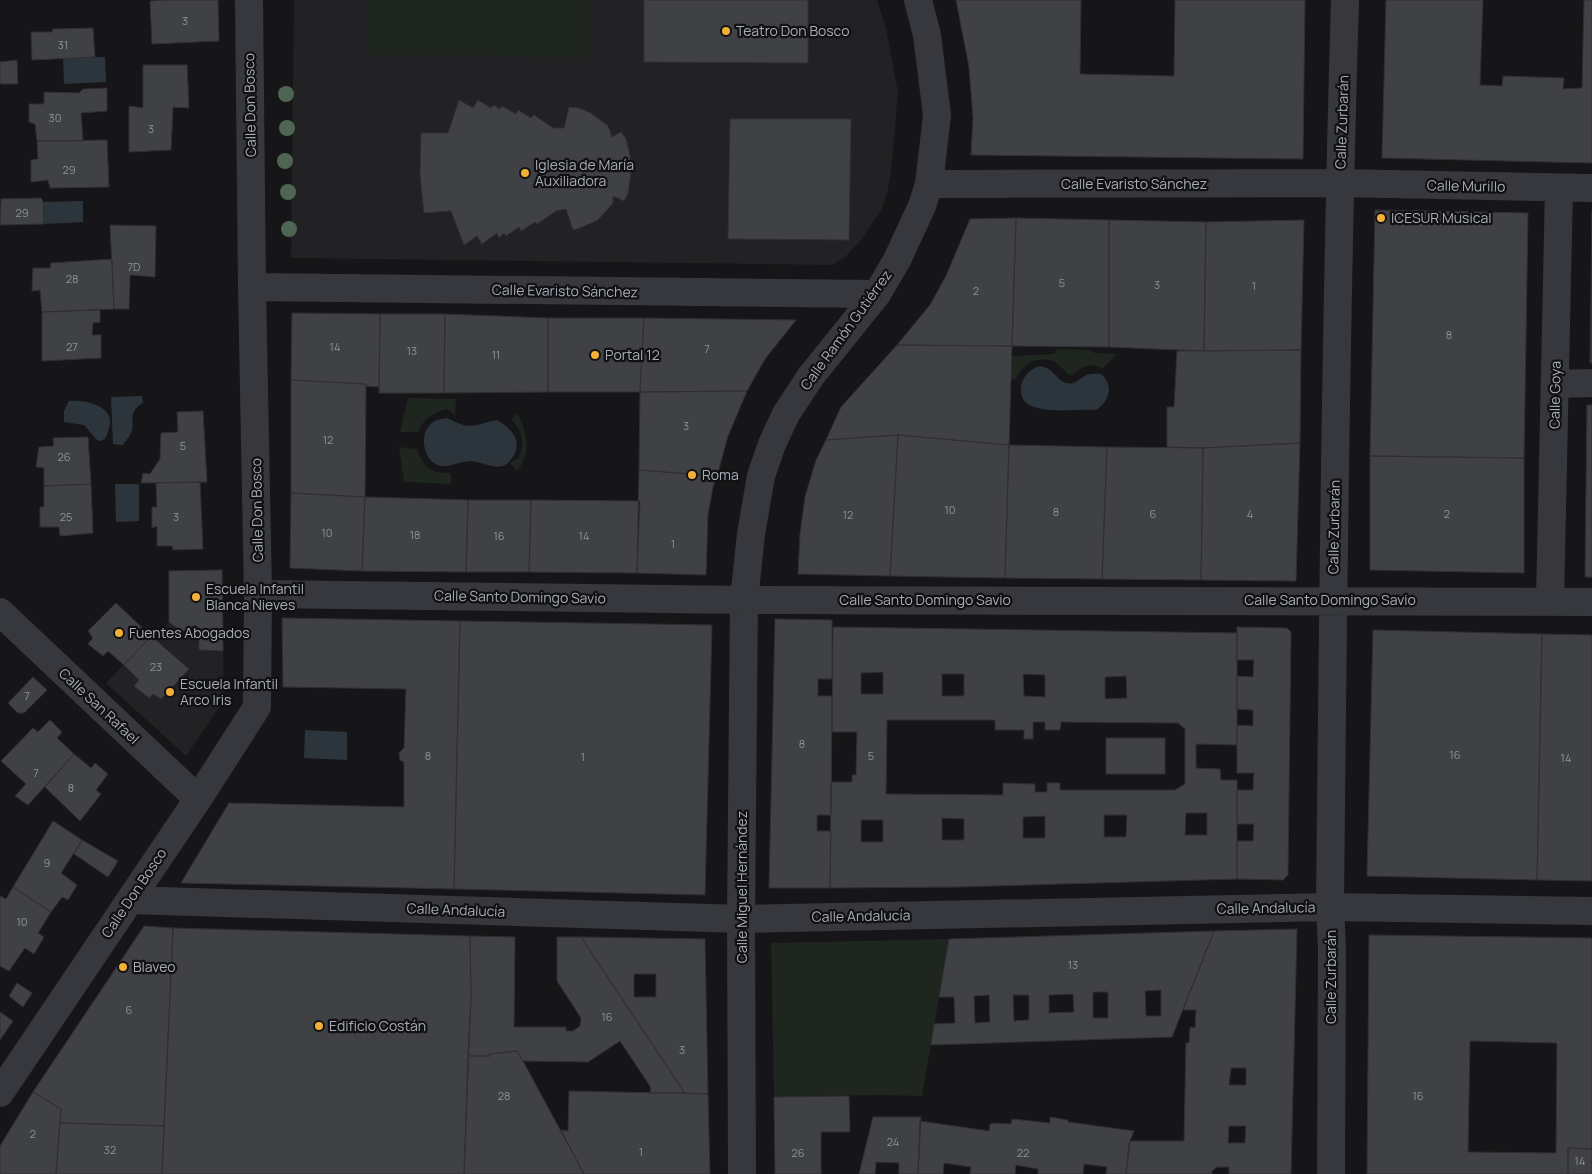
<svg xmlns="http://www.w3.org/2000/svg" width="1592" height="1174" font-family="Manrope,sans-serif">
<style>
.built{fill:#222225}
.green{fill:#1e261f}
.water{fill:#2c353c}
.building{fill:#404145;stroke:#303034;fill-rule:evenodd}
.lines{fill:none;stroke-linecap:round;stroke-linejoin:round}
.minor{stroke:#37383d;stroke-width:28}
.tree{fill:#506452}
.poi-dot{fill:#f2b134;stroke:#111113;stroke-width:2}
.labels{text-anchor:middle;stroke-width:4.5;stroke-linejoin:round;paint-order:stroke}
.number-label{font-size:11px;fill:#8e929b}
.poi-label{font-size:14px;fill:#a8adb8;stroke:#111113;text-anchor:start}
.street-label{font-size:14px;fill:#a8adb8;stroke:#111113}
</style>
<rect width="100%" height="100%" fill="#161618"/>
<path class="built" d="M294,0H877L886,28L898,92L891,172L887,193L881,210L861,240L847,255L833,265L291,258Z
M169,622L181,631L223,630L224,700L186,756L106,683L151,636Z"/>
<path class="green" d="M367,0H589V57L367,54Z
M1057,349L1091,350L1095,353L1117,354L1102,369C1090,360 1080,369 1070,376C1065,372 1061,366 1055,362C1039,354 1022,364 1016,379L1011,380L1010,411L1011,356L1054,354Z
M408,398L456,399L455,415L447,409C434,412 423,419 418,432H400Z
M517,413C527,431 532,454 517,471L510,463L519,458C525,441 523,434 512,420Z
M399,447L417,449C425,469 430,473 451,473V484L404,482Z
M949,939L922,1096L879,1095L774,1097L771,943Z"/>
<path class="water" d="M105,57L106,82L64,84L63,58Z
M83,201V222L44,224L43,202Z
M1041,366C1055,369 1056,381 1067,383C1076,385 1078,379 1085,376C1090,373 1095,374 1101,374C1114,385 1110,401 1096,410C1076,409 1053,413 1034,407C1012,401 1020,369 1041,366Z
M142,396L143,403C129,411 134,418 132,431C130,436 126,440 123,445L113,444L111,397Z
M69,401C81,400 103,403 109,416C112,423 108,432 105,439L100,441L97,440L84,425L64,422V411Z
M447,418C472,431 472,425 497,420C507,426 520,436 516,450C515,455 509,463 505,465C496,470 481,462 471,461C458,461 446,471 434,463C423,456 420,434 430,425C434,420 441,419 447,418Z
M115,484H139V521L116,522Z
M305,730L347,732V760L304,758Z"/>
<path class="building" d="M167,0H218L219,41L152,44L150,1Z
M644,0H808V63L644,62Z
M956,0H1081L1080,74L1174,76L1175,0H1305L1303,159L971,155L973,118L969,67Z
M1386,0H1483L1480,85L1502,86L1503,76L1564,78L1563,89L1582,88L1584,0H1592V163L1382,158Z
M93,28L95,57L32,60L31,32H52L53,29Z
M17,60L18,84H0V62Z
M143,65H187L189,108L173,107L171,150L129,152V106L143,108Z
M107,88V111L81,113L83,141H37L35,124L29,122V104H44V92L79,93L83,89Z
M459,100L473,108L478,100L491,108L494,105L500,109L502,106L516,114L518,110L531,118L534,115L553,128H564L569,107L579,108L591,113L608,126L612,137L621,132L626,139L630,155L631,172L628,193L624,201L613,196V203L598,220L580,228L573,230L566,209L556,211L537,224L535,222L521,231L519,227L506,236L504,233L499,238L497,233L482,244L477,236L464,245L451,211L424,213L420,175L421,133H448Z
M730,119H851L849,240L728,239Z
M107,140L109,187L50,188L48,180L31,182V160L38,159L37,141Z
M41,198L43,202L44,224L0,225L1,199Z
M1375,210L1528,213L1524,458L1370,456Z
M1592,210V363H1590Z
M1016,218L1012,346L897,345L930,305L946,276L970,219Z
M1016,218L1109,220V347L1012,346Z
M1109,220L1206,222L1204,351L1109,347Z
M1304,220L1301,350L1204,351L1206,222Z
M110,225L156,226L155,277L130,275L129,309H114Z
M112,259L114,309L42,312L40,290L32,291L33,268H50L51,263Z
M100,310V322L93,323L92,335H101V358L42,361V312Z
M292,313L380,314L379,387L366,386V384L291,380Z
M380,314H445L444,393H379Z
M445,314L548,318V392L444,393Z
M548,318H644L640,392H548Z
M644,318L796,320L765,359L747,391L640,392Z
M897,345L1012,346L1009,445L898,435L826,440L841,407Z
M1301,350L1300,443L1203,448L1167,447V407H1174L1177,351Z
M291,380L366,384L365,497L291,493Z
M747,391L728,436L717,476L639,470L640,392Z
M1587,405H1592V577H1585Z
M203,411L207,482L141,483L143,473L150,474L160,459L161,433L178,432L177,412Z
M898,435L890,576L798,574L800,534L805,497L816,460L826,440Z
M898,435L1009,445L1005,578L890,576Z
M88,437L91,484L44,486V468L36,467L39,447L54,446L53,438Z
M1300,443L1296,581L1201,580L1203,448Z
M1009,445L1107,447L1102,579L1005,578Z
M1107,447L1203,448L1201,580L1102,579Z
M1370,456L1524,458V573L1370,570Z
M639,470L717,476L713,487L708,514L706,575L637,573Z
M200,482L203,549L173,550L172,546H157V526L152,528V507H157L156,483Z
M91,484L93,533L60,536L59,527H40V507H44V486Z
M291,493L365,497L362,571L290,568Z
M365,497L468,500L466,572L362,571Z
M468,500H531L529,572H466Z
M531,500L640,501L637,573L529,572Z
M222,570L223,630L181,631L169,622V571Z
M116,603L151,636L124,665L108,651L103,656L88,644L93,638L88,631Z
M282,618L460,621L454,889L181,883L229,803L404,807V762L400,760L399,753L404,748L406,689L283,687Z
M775,619L832,620V679H818V696H832L831,815H817V831H831L830,888H769Z
M460,621L712,625L705,895L454,889Z
M833,627L1237,633V745L1196,744V768L1220,769L1221,780H1237V879L957,887L830,888L831,782H852V775H856L857,732H832ZM883,672V694H861V673ZM942,674H964V696H942ZM1023,674L1045,675V697L1024,696ZM1126,676L1127,698L1105,699V677ZM887,720H995V730H1024V739H1033V722H1045V730H1060L1061,722L1178,723L1185,729V784L1175,790H1060V783H1047V792H1035V784L1003,783V795L886,794ZM1186,813H1207V835H1185ZM1104,815H1127L1126,837H1104ZM1045,816V838H1023V817ZM942,818L964,819V840H942ZM861,820H883V842H861Z
M1237,627L1287,628L1291,632L1288,875L1283,880L1237,879V841H1253L1254,824H1237V790H1253L1254,773H1237V725L1253,726V710L1237,709V676L1253,677L1254,660H1237Z
M223,630V651L199,650V631Z
M1373,630L1542,634L1537,880L1367,876Z
M1542,634L1592,635V881L1537,880Z
M151,636L189,669L161,699L153,694L149,698L134,686L139,680L124,665Z
M33,677L47,690L24,713H18L8,703Z
M50,720L62,732L57,738L74,754L28,805L15,796L26,784L1,761L33,728L38,732Z
M1106,738H1165V774H1106Z
M74,754L91,768L95,763L108,774L96,790L101,794L80,821L45,787Z
M53,821L82,840L61,873L77,885L68,900L62,897L51,912L13,887Z
M82,840L118,861L108,877L74,854Z
M13,887L51,912L38,933L44,937L34,954L25,948L9,971L0,966V896L6,899Z
M144,926L173,928L164,1126L60,1123L61,1109L33,1092Z
M173,928L470,936L471,997L464,1174H162Z
M1297,929L1291,1174H1229V1167H1217L1212,1171V1174H1126L1130,1141H1184L1186,1043H1189L1190,1027L1195,1028L1196,1010H1183L1214,931ZM1231,1068H1246V1085H1229ZM1229,1126H1246L1245,1143H1228Z
M1214,931L1172,1037L931,1045L934,1024L955,1023L954,997H939L949,939ZM1161,990V1016H1146L1145,991ZM1093,992H1108V1018H1093ZM1073,994L1074,1012L1049,1013V995ZM989,995L990,1022L975,1023L974,996ZM1013,995H1029V1020L1014,1021Z
M1369,935L1592,938V1149L1568,1148V1174H1367ZM1470,1041L1557,1043L1556,1153L1468,1152Z
M470,936L515,937L514,1027H566V1031H573L580,1026L581,1018L557,981V937H581L685,1093H651L650,1086L620,1041L588,1062L523,1061L517,1051L489,1054L490,1056H468L471,997Z
M581,937L705,939L708,1094L685,1093ZM634,974H656V997H634Z
M17,983L32,993L23,1007L9,996Z
M0,1012L13,1021L0,1040Z
M517,1051L523,1061L584,1174H464L468,1056H490L489,1054Z
M569,1091L708,1094L710,1174H584L561,1130L568,1131Z
M33,1092L61,1109L56,1174H0V1146Z
M849,1096L850,1132H821V1174H775L774,1097Z
M873,1117H921L918,1174H899V1163L876,1162L875,1174H859Z
M1050,1117L1068,1120V1122L1134,1131L1129,1143L1126,1174H1106L1107,1167L1084,1164L1083,1174H1038V1169L1016,1165L1015,1174H970L971,1167L944,1163L943,1174H918L920,1121L989,1131L990,1124L993,1123L1011,1124L1012,1119L1050,1123Z
M60,1123L164,1126L162,1174H56Z
M1568,1148L1592,1149V1174H1568Z"/>
<g class="lines">
<path class="minor" d="M929,184L1340,183L1592,188
M252,287L877,294
M1555,384L1592,383
M258,594L744,600L1592,602
M1550,601L1559,188
M0,612L198,799
M130,900L741,919L1330,907L1592,911
M0,1093L198,799L257,707L258,594L252,287L249,0
M742,1174L741,919L744,600L751,534L761,476L772,444L786,414L811,376L877,294L897,260L922,206L929,184L937,115L927,35L918,0
M1331,1174L1332,948L1330,907C1333,604 1336,302 1345,0"/>
</g>
<g class="tree">
<circle cx="286" cy="94" r="8"/>
<circle cx="287" cy="128" r="8"/>
<circle cx="285" cy="161" r="8"/>
<circle cx="288" cy="192" r="8"/>
<circle cx="289" cy="229" r="8"/>
</g>
<g class="poi-dot">
<circle cx="726" cy="31" r="5"/>
<circle cx="525" cy="173" r="5"/>
<circle cx="1381" cy="218" r="5"/>
<circle cx="595" cy="355" r="5"/>
<circle cx="692" cy="475" r="5"/>
<circle cx="196" cy="597" r="5"/>
<circle cx="119" cy="633" r="5"/>
<circle cx="170" cy="692" r="5"/>
<circle cx="123" cy="967" r="5"/>
<circle cx="319" cy="1026" r="5"/>
</g>
<g class="labels">
<g class="number-label">
<text x="185" y="25">3</text>
<text x="63" y="49">31</text>
<text x="55" y="122">30</text>
<text x="151" y="133">3</text>
<text x="69" y="174">29</text>
<text x="22" y="217">29</text>
<text x="134" y="271">7D</text>
<text x="72" y="283">28</text>
<text x="1062" y="287">5</text>
<text x="1157" y="289">3</text>
<text x="1254" y="290">1</text>
<text x="976" y="295">2</text>
<text x="1449" y="339">8</text>
<text x="72" y="351">27</text>
<text x="335" y="351">14</text>
<text x="707" y="353">7</text>
<text x="412" y="355">13</text>
<text x="496" y="359">11</text>
<text x="686" y="430">3</text>
<text x="328" y="444">12</text>
<text x="183" y="450">5</text>
<text x="64" y="461">26</text>
<text x="950" y="514">10</text>
<text x="1056" y="516">8</text>
<text x="1153" y="518">6</text>
<text x="1250" y="518">4</text>
<text x="1447" y="518">2</text>
<text x="848" y="519">12</text>
<text x="66" y="521">25</text>
<text x="176" y="521">3</text>
<text x="327" y="537">10</text>
<text x="415" y="539">18</text>
<text x="499" y="540">16</text>
<text x="584" y="540">14</text>
<text x="673" y="548">1</text>
<text x="156" y="671">23</text>
<text x="27" y="700">7</text>
<text x="802" y="748">8</text>
<text x="1455" y="759">16</text>
<text x="428" y="760">8</text>
<text x="871" y="760">5</text>
<text x="583" y="761">1</text>
<text x="1566" y="762">14</text>
<text x="36" y="777">7</text>
<text x="71" y="792">8</text>
<text x="47" y="867">9</text>
<text x="22" y="926">10</text>
<text x="1073" y="969">13</text>
<text x="129" y="1014">6</text>
<text x="607" y="1021">16</text>
<text x="682" y="1054">3</text>
<text x="504" y="1100">28</text>
<text x="1418" y="1100">16</text>
<text x="33" y="1138">2</text>
<text x="893" y="1146">24</text>
<text x="110" y="1154">32</text>
<text x="641" y="1156">1</text>
<text x="798" y="1157">26</text>
<text x="1023" y="1157">22</text>
<text x="1580" y="1165">14</text>
</g>
<g class="poi-label">
<text x="736" y="36">Teatro Don Bosco</text>
<text x="535" y="170">Iglesia de María<tspan x="535" dy="16">Auxiliadora</tspan></text>
<text x="1391" y="223">ICESUR Musical</text>
<text x="605" y="360">Portal 12</text>
<text x="702" y="480">Roma</text>
<text x="206" y="594">Escuela Infantil<tspan x="206" dy="16">Blanca Nieves</tspan></text>
<text x="129" y="638">Fuentes Abogados</text>
<text x="180" y="689">Escuela Infantil<tspan x="180" dy="16">Arco Iris</tspan></text>
<text x="133" y="972">Blaveo</text>
<text x="329" y="1031">Edificio Costán</text>
</g>
<g class="street-label">
<text transform="translate(250 105) rotate(-91)" y="5">Calle Don Bosco</text>
<text transform="translate(1342 122) rotate(-88)" y="5">Calle Zurbarán</text>
<text x="1134" y="189">Calle Evaristo Sánchez</text>
<text transform="translate(1466 186) rotate(1)" y="5">Calle Murillo</text>
<text transform="translate(565 291) rotate(1)" y="5">Calle Evaristo Sánchez</text>
<text transform="translate(846 330) rotate(-54)" y="5">Calle Ramón Gutiérrez</text>
<text transform="translate(1555 395) rotate(-89)" y="5">Calle Goya</text>
<text transform="translate(257 510) rotate(-91)" y="5">Calle Don Bosco</text>
<text transform="translate(1334 527) rotate(-89)" y="5">Calle Zurbarán</text>
<text transform="translate(520 597) rotate(1)" y="5">Calle Santo Domingo Savio</text>
<text x="925" y="605">Calle Santo Domingo Savio</text>
<text x="1330" y="605">Calle Santo Domingo Savio</text>
<text transform="translate(99 706) rotate(43)" y="5">Calle San Rafael</text>
<text transform="translate(742 887) rotate(-90)" y="5">Calle Miguel Hernández</text>
<text transform="translate(134 893) rotate(-56)" y="5">Calle Don Bosco</text>
<text transform="translate(1266 908) rotate(-1)" y="5">Calle Andalucía</text>
<text transform="translate(456 910) rotate(2)" y="5">Calle Andalucía</text>
<text transform="translate(861 916) rotate(-1)" y="5">Calle Andalucía</text>
<text transform="translate(1331 977) rotate(-90)" y="5">Calle Zurbarán</text>
</g>
</g>
</svg>
